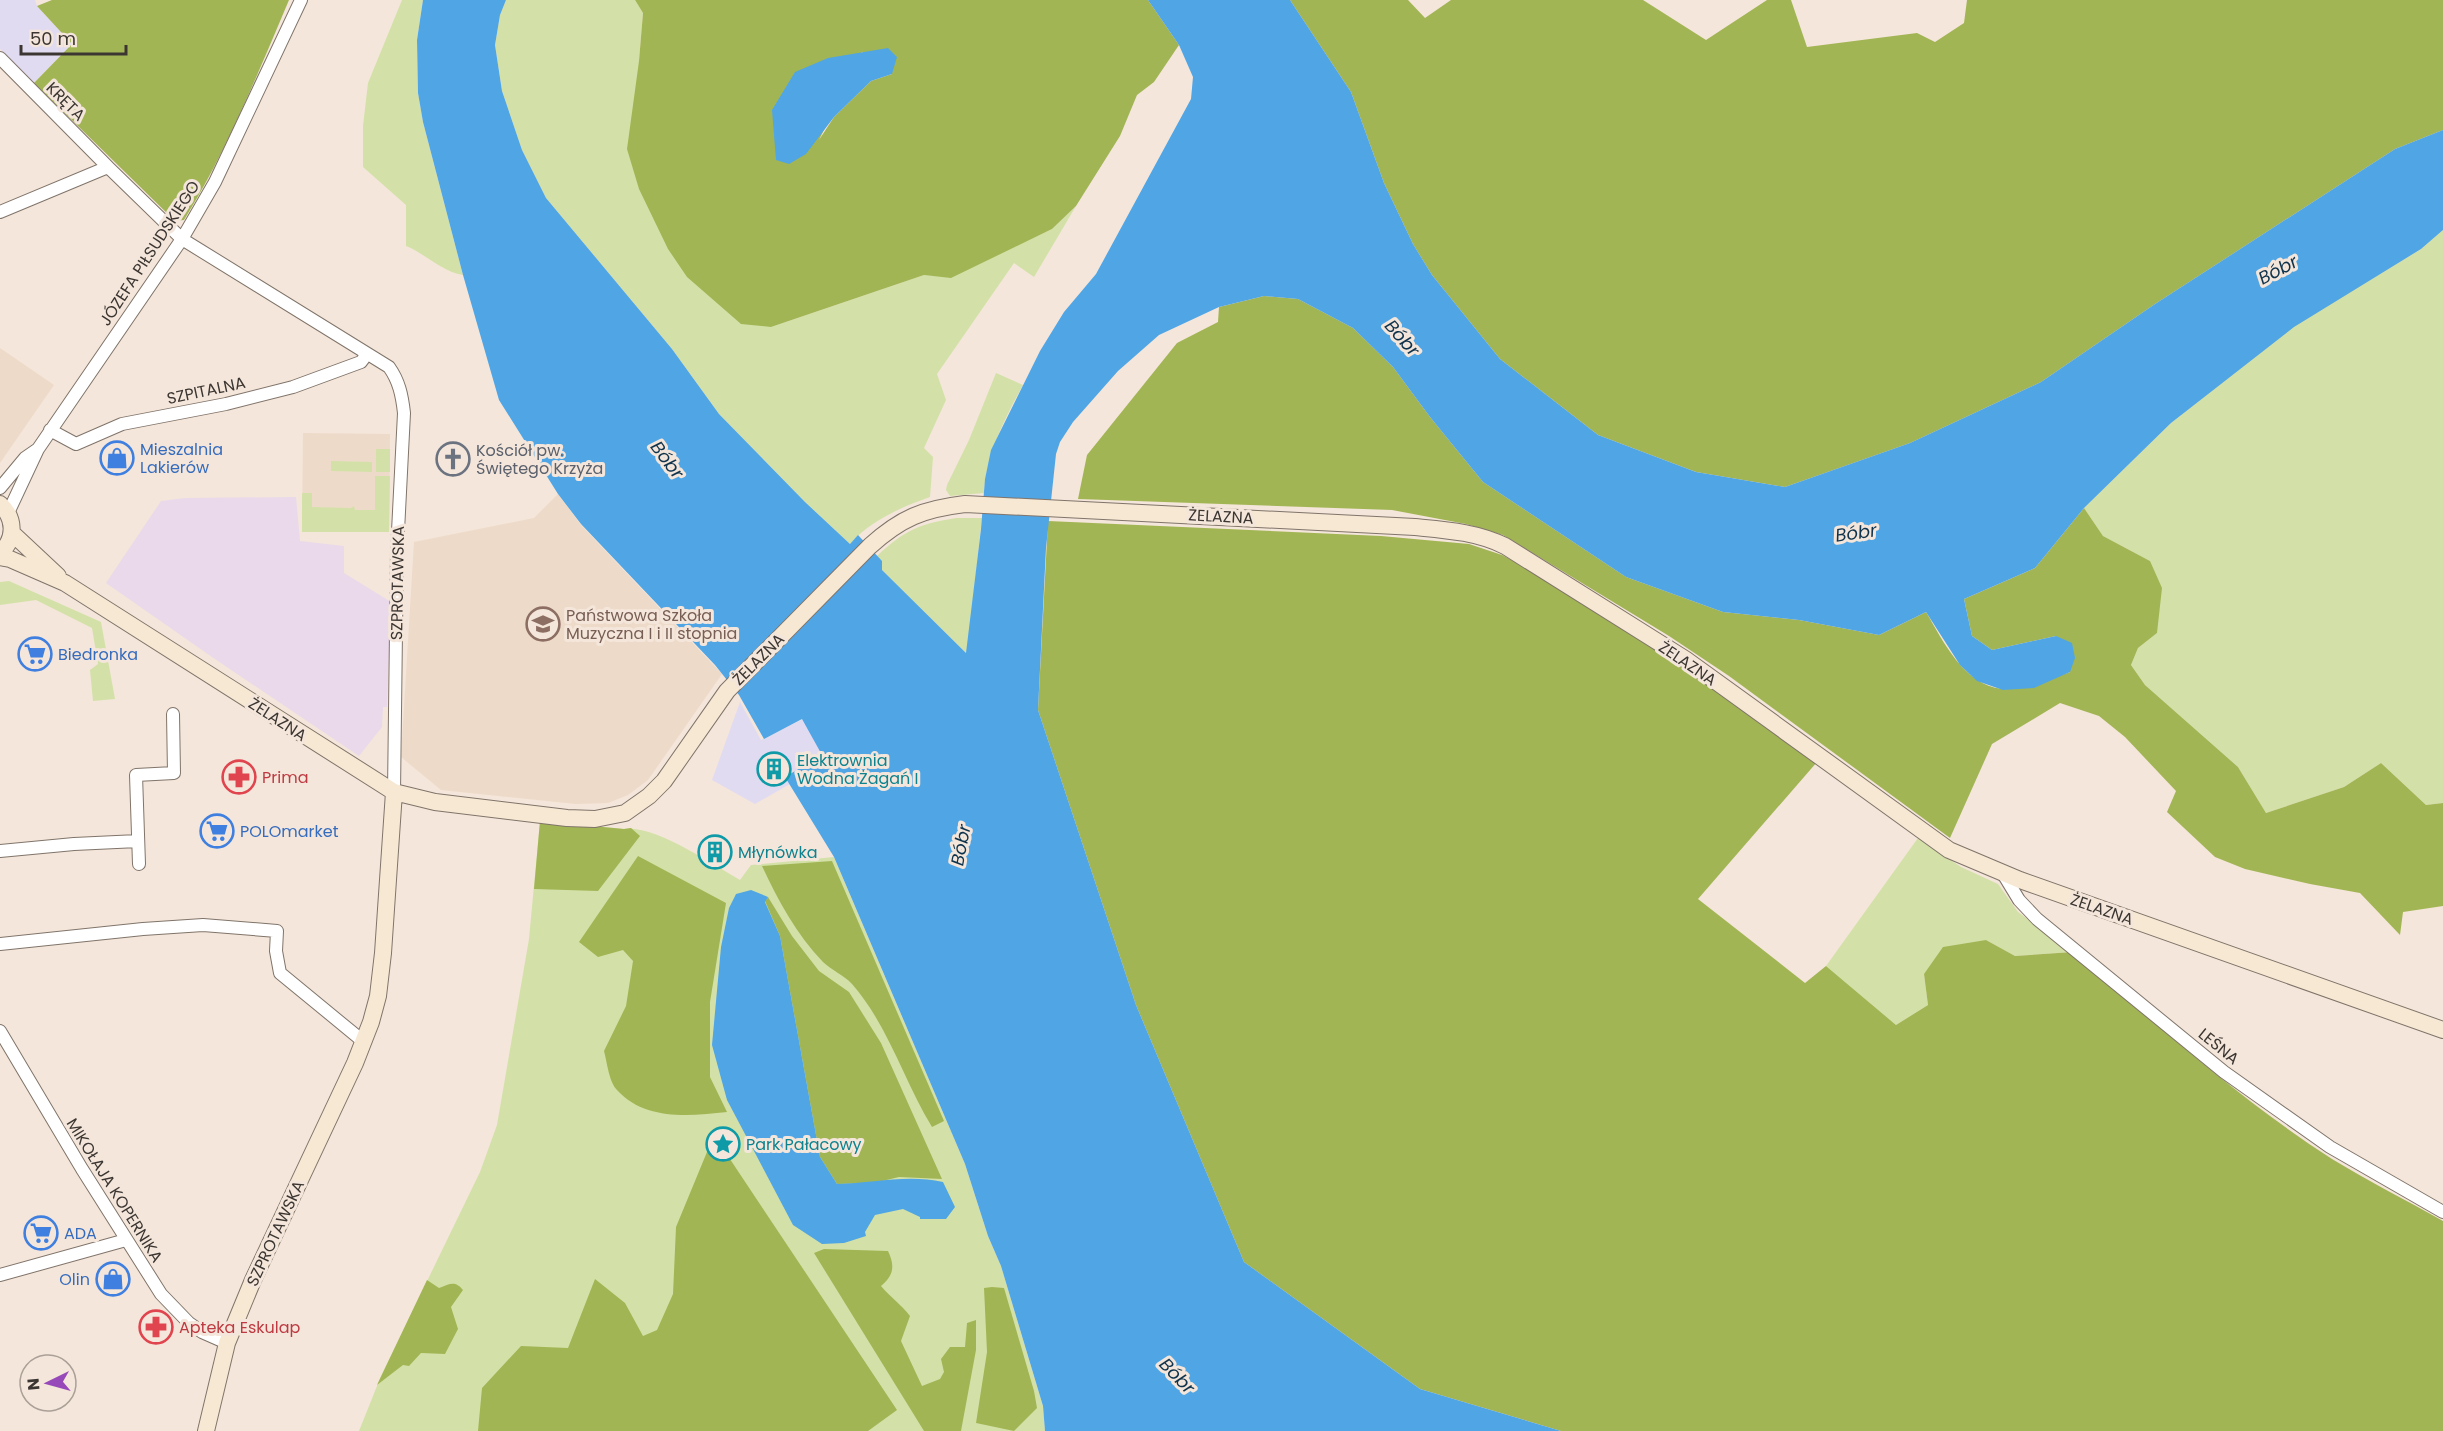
<svg xmlns="http://www.w3.org/2000/svg" width="2443" height="1431" font-family="Poppins,sans-serif">
<style>
.built{fill:#eedac9}
.industrial{fill:#e1dbf1}
.medical{fill:#e9d9eb}
.green{fill:#d3e1a8}
.forest{fill:#a2b554;fill-rule:evenodd}
.water{fill:#50a5e5}
.lines{fill:none;stroke-linecap:round;stroke-linejoin:round}
.street-casing{stroke:#80746a;stroke-width:14}
.secondary-casing{stroke:#80746a;stroke-width:18}
.street{stroke:#fff;stroke-width:12}
.secondary{stroke:#f6e8d3;stroke-width:16}
.labels{text-anchor:middle;stroke-width:6;stroke-linejoin:round;paint-order:stroke}
.street-label{font-size:16px;fill:#3c3632;stroke:#f4e6da}
.shop-label{font-size:16px;fill:#366cbe;stroke:#f4e6da;text-anchor:start}
.worship-label{font-size:16px;fill:#5b616d;stroke:#f4e6da;text-anchor:start}
.education-label{font-size:16px;fill:#785e54;stroke:#f4e6da;text-anchor:start}
.culture-label{font-size:16px;fill:#0d838f;stroke:#f4e6da;text-anchor:start}
.health-label{font-size:16px;fill:#be3a42;stroke:#f4e6da;text-anchor:start}
.water-label{font-size:18px;font-style:italic;fill:#0f334d;stroke:#f4e6da}
</style>
<rect width="100%" height="100%" fill="#f4e6da"/>
<path class="built" d="M0,348L54,385L0,463Z
M303,433L390,434L389,532H302Z
M558,494L581,525L722,674L648,780L628,795L608,803L576,804L441,790L401,757L414,542L534,518Z"/>
<path class="industrial" d="M0,0H35L37,6L72,44L34,83L0,49Z
M740,702L761,740L803,719L822,755L786,776L790,784L755,804L712,780Z"/>
<path class="medical" d="M296,497L300,541L344,546V573L391,602L387,707H383L382,727L359,756L212,657L106,583L161,501L185,498Z"/>
<path class="green" d="M402,0H423L417,40L418,93L423,122L463,275C442,272 426,254 406,246V205L363,167V126L368,83Z
M506,0H635L643,13L639,61L771,327L924,275L951,277L1052,229L1076,206L1034,277L1014,263L937,374L946,400L924,448L933,457L930,497C901,507 870,521 850,544L805,502L719,414L672,349L546,198L522,150L502,91L495,45L500,15Z
M2443,230V803L2426,805L2381,763L2344,787L2266,813L2238,767L2145,685L2131,665L2138,648L2157,633L2150,561L2103,536L2084,508L2171,423L2294,326L2421,249Z
M996,373L1023,385C1005,418 986,455 984,493L950,496L946,490L947,485L969,440Z
M376,449H390V472H376Z
M331,461L372,462V472L331,471Z
M375,476H390L389,532H302V493H312V507L351,508L354,506L355,510H375Z
M956,518H982L967,654L882,570L881,561L877,556C905,530 919,524 956,518Z
M9,581L101,622L115,699L93,701L90,670L98,664L92,628L36,600L0,605V582Z
M540,821L624,829C653,824 714,865 740,880L751,865L834,857L965,1164L988,1236L1001,1266L1043,1406L1045,1431H359L381,1376L480,1172L497,1125L529,939Z
M1918,838L1961,867L1998,884L2018,912L2073,952L2015,956L1986,940L1924,974L1928,1005L1896,1025L1826,966Z"/>
<path class="forest" d="M52,0H289C257,75 227,151 184,220L175,221L34,83L72,44L37,6Z
M635,0H1148L1179,45L1154,82L1137,95L1120,136L1076,206L1052,229L951,278L924,275L771,327L741,324L687,277L668,249L639,189L627,149L639,61L643,13ZM862,52L892,74L871,81L834,117L819,140Z
M1290,0H1408L1425,18L1451,0H1643L1706,40L1767,0H1791L1807,47L1917,33L1935,42L1964,23L1967,0H2443V130L2395,149L2155,304L2041,382L1910,443L1785,487L1696,472L1598,435L1500,359L1432,275L1413,244L1384,183L1351,92Z
M1264,296L1298,299L1353,328L1393,367L1430,417L1483,482L1626,577L1723,612L1799,620L1879,635L1926,612C1943,641 1964,685 2002,689C2015,691 2056,677 2070,672L2056,636L1992,650L1972,636L1964,599L2035,568L2084,508L2103,536L2150,561L2162,588L2157,633L2138,648L2131,665L2145,685L2238,767L2266,813L2344,787L2381,763L2426,805L2443,803V906L2403,912L2400,935L2360,893L2310,884L2245,869L2215,857L2167,812L2176,791L2125,737L2099,716L2060,703L1992,744L1950,838L1729,676L1669,636L1503,535L1466,524L1392,510L1078,499L1087,455L1177,343L1218,322L1219,307Z
M1048,521L1381,536L1469,544L1502,555L1564,588L1685,664L1817,762L1698,899L1805,983L1826,966L1896,1025L1928,1005L1924,974L1943,947L1986,940L2015,956L2073,952C2156,1024 2239,1099 2332,1159C2368,1181 2406,1200 2443,1221V1431H1561L1420,1389L1244,1262L1136,1005L1038,710Z
M540,821L624,829L631,828L640,836L598,891L534,889Z
M638,856L726,903L710,1002V1077L727,1112C690,1116 645,1121 617,1090C609,1082 607,1062 604,1051L626,1006L633,961L623,950L598,957L579,942Z
M832,861L944,1121L932,1127C904,1081 888,1025 852,984C844,975 831,970 823,962C796,934 778,900 762,866Z
M768,897L792,936L819,971L849,992L881,1043L942,1179L899,1177L874,1183L837,1184L820,1157L780,936L765,901Z
M714,1135L897,1410L868,1431H478L482,1388L521,1346L568,1348L595,1279L625,1303L643,1336L657,1330L673,1294L676,1227Z
M824,1249L888,1251C895,1266 894,1275 881,1286C891,1298 901,1304 910,1316L901,1341L922,1386L940,1379L944,1372L941,1359L950,1347H965L967,1323L976,1320V1350L961,1431H924L814,1253Z
M427,1280L439,1288C450,1284 455,1280 463,1290L451,1307L458,1329L445,1354L421,1353L409,1366L403,1365L377,1385Z
M992,1287L1004,1288L1034,1391L1037,1408L1014,1431L976,1423L987,1352L984,1288Z"/>
<path class="water" d="M423,0H506L500,15L495,45L502,91L522,150L546,198L672,349L719,414L805,502L850,544L858,535L882,561V570L966,653L981,529L985,479L991,450L1040,351L1064,312L1096,274L1191,99L1193,77L1179,45L1148,0H1290L1351,92L1384,183L1413,244L1432,275L1500,359L1598,435L1696,472L1785,487L1910,443L2041,382L2155,304L2395,149L2443,130V230L2421,249L2294,327L2171,423L2084,508L2035,568L1964,599L1972,636L1992,650L2056,636L2072,643L2075,658L2070,672L2034,688L2003,690L1977,681L1960,665L1926,612L1879,635L1799,620L1723,612L1626,577L1483,482L1430,417L1393,367L1353,328L1298,299L1264,296L1219,307L1159,335L1118,371L1073,422L1060,442L1056,454L1046,548L1038,710L1136,1005L1244,1262L1420,1389L1561,1431H1045L1043,1406L1001,1266L988,1236L965,1164L834,857L785,777L822,755L802,719L764,739L739,695L715,665L581,524L558,494L499,400L463,275L423,122L418,93L417,40Z
M888,48L897,57L892,74L871,81L834,117L806,154L789,164L776,160L772,110L795,72L828,58Z
M751,890L768,897L765,902L780,936L820,1157L837,1184C873,1183 908,1174 943,1182L955,1207L946,1219H920V1217L903,1209L875,1215L865,1232L866,1236L844,1243L822,1244L793,1225L727,1100L712,1045L721,947L729,908L736,894Z"/>
<g class="lines">
<defs>
<path id="street" d="M0,58L108,167
M0,212L108,167L182,239L389,367C399,381 402,395 404,413L397,551L394,792
M50,430L76,444L122,424L226,404L293,387L361,362L367,354
M0,488L25,458L38,449
M8,513L38,449L182,239L215,182L301,0
M0,851L74,844L138,841
M139,864L136,775L174,773L173,714
M2002,872L2019,900L2037,919L2224,1072L2330,1147L2443,1212
M0,944L143,929L203,925L277,931L276,951L280,973L364,1042
M0,1031L82,1169L161,1294L189,1323L202,1332L227,1343
M0,1275L126,1240"/>
<path id="secondary" d="M0,504C15,518 16,539 0,553
M12,533L58,576
M0,557L10,559L65,583L394,792L435,802L567,818L595,819L625,813L649,796L664,781L727,691L870,546C901,518 923,509 965,504L1415,527C1446,530 1477,532 1505,546L1685,659L1949,850L2020,880L2443,1030
M206,1431L227,1343L253,1280L355,1063L371,1022L378,996L383,953L394,792"/>
</defs>
<use href="#street" class="street-casing"/>
<use href="#secondary" class="secondary-casing"/>
<use href="#street" class="street"/>
<use href="#secondary" class="secondary"/>
</g>
<defs>
<symbol id="shop-ring" viewBox="-11 -11 22 22"><circle r="9.5" fill="#f4e6da" stroke="#3f7fe0" stroke-width="1.5"/><path d="M-5-2.5h2.3a2.7 3.5 0 0 1 5.4 0H5L5.5 6h-11ZM-1.5-2.5h3a1.5 2.3 0 0 0-3 0Z" fill="#3f7fe0"/></symbol>
<symbol id="church-ring" viewBox="-11 -11 22 22"><circle r="9.5" fill="#f4e6da" stroke="#6b7280" stroke-width="1.5"/><path d="M-1.2-6h2.4v3.5h3.3v2.4h-3.3V6h-2.4V-.1h-3.3v-2.4h3.3Z" fill="#6b7280"/></symbol>
<symbol id="school-ring" viewBox="-11 -11 22 22"><circle r="9.5" fill="#f4e6da" stroke="#8d6e63" stroke-width="1.5"/><path d="M0-5L7-2L0 1L-7-2ZM-4 1L0 2.5L4 1V4Q0 6-4 4Z" fill="#8d6e63"/></symbol>
<symbol id="supermarket-ring" viewBox="-11 -11 22 22"><circle r="9.5" fill="#f4e6da" stroke="#3f7fe0" stroke-width="1.5"/><path d="M-6-5.5h2.5l.6 2H6L4.5 2H-2.5L-4.4-4H-6ZM-1.5 3.2a1.3 1.3 0 1 0 .1 0ZM3 3.2a1.3 1.3 0 1 0 .1 0Z" fill="#3f7fe0"/></symbol>
<symbol id="building-ring" viewBox="-11 -11 22 22"><circle r="9.5" fill="#f4e6da" stroke="#0f9aa8" stroke-width="1.5"/><path d="M-4-6H4V6H1V3H-1V6H-4ZM-2.5-4.3h1.7v1.8h-1.7ZM.8-4.3h1.7v1.8H.8ZM-2.5-1h1.7V.8h-1.7ZM.8-1h1.7V.8H.8Z" fill="#0f9aa8"/></symbol>
<symbol id="pharmacy-ring" viewBox="-11 -11 22 22"><circle r="9.5" fill="#f4e6da" stroke="#e0444e" stroke-width="1.5"/><path d="M-2-6h4v4h4v4h-4v4h-4v-4h-4v-4h4Z" fill="#e0444e"/></symbol>
<symbol id="sight-ring" viewBox="-11 -11 22 22"><circle r="9.5" fill="#f4e6da" stroke="#0f9aa8" stroke-width="1.5"/><path d="M0-6L1.8-2.2L6-1.7L2.9 1.2L3.7 5.4L0 3.3L-3.7 5.4L-2.9 1.2L-6-1.7L-1.8-2.2Z" fill="#0f9aa8"/></symbol>
</defs>
<g fill-rule="evenodd">
<use href="#shop-ring" x="98" y="439" width="38" height="38"/>
<use href="#church-ring" x="434" y="440" width="38" height="38"/>
<use href="#school-ring" x="524" y="605" width="38" height="38"/>
<use href="#supermarket-ring" x="16" y="635" width="38" height="38"/>
<use href="#building-ring" x="755" y="750" width="38" height="38"/>
<use href="#pharmacy-ring" x="220" y="758" width="38" height="38"/>
<use href="#supermarket-ring" x="198" y="812" width="38" height="38"/>
<use href="#building-ring" x="696" y="833" width="38" height="38"/>
<use href="#sight-ring" x="704" y="1125" width="38" height="38"/>
<use href="#supermarket-ring" x="22" y="1214" width="38" height="38"/>
<use href="#shop-ring" x="94" y="1260" width="38" height="38"/>
<use href="#pharmacy-ring" x="137" y="1308" width="38" height="38"/>
</g>
<g class="labels">
<g class="street-label">
<text transform="translate(66 101) rotate(45)" y="6">KRĘTA</text>
<text transform="translate(149 253) rotate(-57)" y="6">JÓZEFA PIŁSUDSKIEGO</text>
<text transform="translate(206 390) rotate(-12)" y="6">SZPITALNA</text>
<text transform="translate(1221 516) rotate(3)" y="6">ŻELAZNA</text>
<text transform="translate(397 583) rotate(-89)" y="6">SZPROTAWSKA</text>
<text transform="translate(758 659) rotate(-45)" y="6">ŻELAZNA</text>
<text transform="translate(1688 663) rotate(34)" y="6">ŻELAZNA</text>
<text transform="translate(278 719) rotate(33)" y="6">ŻELAZNA</text>
<text transform="translate(2102 909) rotate(19)" y="6">ŻELAZNA</text>
<text transform="translate(2219 1046) rotate(39)" y="6">LEŚNA</text>
<text transform="translate(115 1190) rotate(58)" y="6">MIKOŁAJA KOPERNIKA</text>
<text transform="translate(275 1233) rotate(-65)" y="6">SZPROTAWSKA</text>
</g>
<g class="shop-label">
<text x="140" y="455">Mieszalnia<tspan x="140" dy="18">Lakierów</tspan></text>
<text x="58" y="660">Biedronka</text>
<text x="240" y="837">POLOmarket</text>
<text x="64" y="1239">ADA</text>
<text x="90" y="1285" text-anchor="end">Olin</text>
</g>
<g class="worship-label">
<text x="476" y="456">Kościół pw.<tspan x="476" dy="18">Świętego Krzyża</tspan></text>
</g>
<g class="education-label">
<text x="566" y="621">Państwowa Szkoła<tspan x="566" dy="18">Muzyczna I i II stopnia</tspan></text>
</g>
<g class="culture-label">
<text x="797" y="766">Elektrownia<tspan x="797" dy="18">Wodna Żagań I</tspan></text>
<text x="738" y="858">Młynówka</text>
<text x="746" y="1150">Park Pałacowy</text>
</g>
<g class="health-label">
<text x="262" y="783">Prima</text>
<text x="179" y="1333">Apteka Eskulap</text>
</g>
<g class="water-label">
<text transform="translate(2278 270) rotate(-28)" y="6">Bóbr</text>
<text transform="translate(1402 338) rotate(48)" y="6">Bóbr</text>
<text transform="translate(667 460) rotate(53)" y="6">Bóbr</text>
<text transform="translate(1856 533) rotate(-8)" y="6">Bóbr</text>
<text transform="translate(961 845) rotate(-79)" y="6">Bóbr</text>
<text transform="translate(1177 1376) rotate(46)" y="6">Bóbr</text>
</g>
</g>
<g transform="translate(48 1383) rotate(265)"><circle r="28" fill="#f4e6da" stroke="#aaa097" stroke-width="1.5"/>
<path d="M0-4.5L10 22L0 15L-10 22Z" fill="#9849b9"/>
<text y="-9" font-size="16" font-weight="bold" text-anchor="middle" fill="#3c3632">N</text>
</g>
<path d="M21 45v9h105v-9" fill="none" stroke="#3c3632" stroke-width="3"/>
<text x="30" y="45" font-size="18" fill="#3c3632" stroke="#f4e6da" stroke-width="4.5" paint-order="stroke">50 m</text>
</svg>
